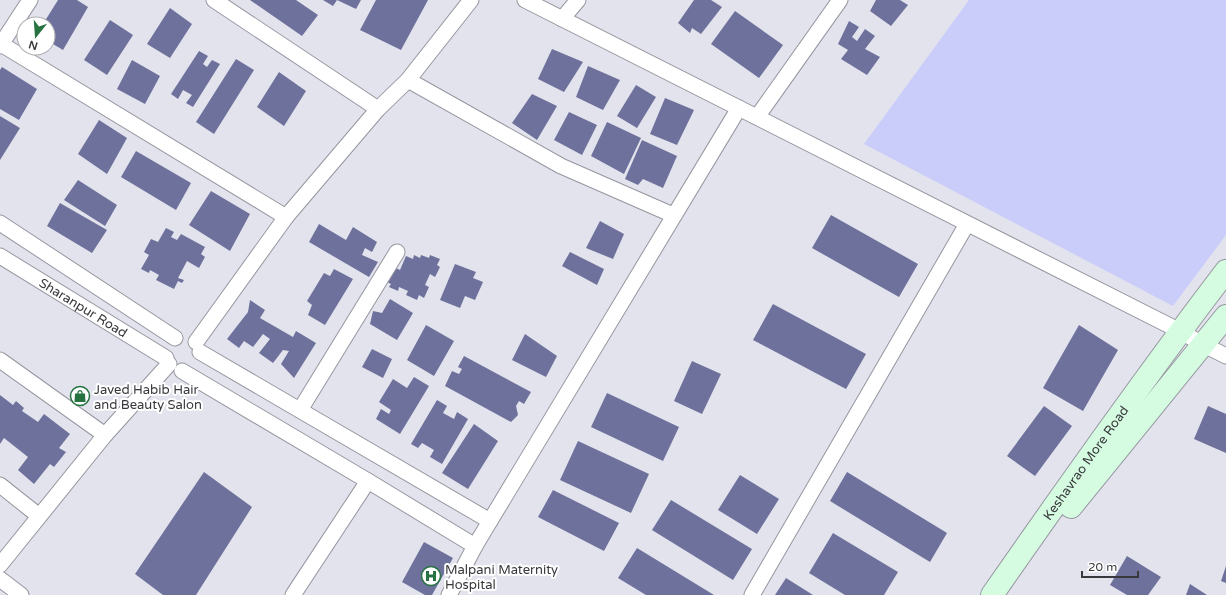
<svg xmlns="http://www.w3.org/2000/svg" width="1226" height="595" font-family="'Varela Round',sans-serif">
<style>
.green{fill:#cacdfa}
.building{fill:#6e719b}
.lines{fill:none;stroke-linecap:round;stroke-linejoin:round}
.street-casing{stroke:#95969f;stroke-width:17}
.secondary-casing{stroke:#95969f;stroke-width:24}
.street{stroke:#fff;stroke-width:15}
.secondary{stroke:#d5fbe1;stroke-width:22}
.labels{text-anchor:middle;stroke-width:4;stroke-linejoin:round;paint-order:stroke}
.street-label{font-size:13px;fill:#39393d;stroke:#fff}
.poi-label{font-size:13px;fill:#39393d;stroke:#fff;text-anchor:start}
</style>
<rect width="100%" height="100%" fill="#e2e3ed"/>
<path class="green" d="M969,0H1226V235L1173,306L864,144Z"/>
<path class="building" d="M58,0H77L88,7L63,50L48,41V24H43Z
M250,0H296L318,15L302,36Z
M323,0H337L333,6Z
M337,0H361L356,9Z
M376,0H428L401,50L360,30Z
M694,0H711L722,7L701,34L692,28L690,33L678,23Z
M876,0H900L908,5L891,26L870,11Z
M170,8L192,24L170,58L147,44Z
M735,11L783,45L759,78L711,44Z
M110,20L133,35L107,75L84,60Z
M849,21L859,27L852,37L857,41L865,29L875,36L865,49L880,57L867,75L841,59L848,50L838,44Z
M552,49L583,62L564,92L538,79Z
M199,51L208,56L203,64L207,67L212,60L220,64L193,107L186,103L192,95L183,90L178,99L171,94Z
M236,59L254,70L214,134L196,122Z
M132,60L160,76L145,104L117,89Z
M588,66L620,80L603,110L576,97Z
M2,67L37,89L19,120L0,109V70Z
M279,72L306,91L284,126L257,107Z
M636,85L656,97L637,128L617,116Z
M532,94L557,106L537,140L512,123Z
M665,98L694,110L677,145L650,134Z
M569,112L597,125L582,155L554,140Z
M0,116L20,128L0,160Z
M99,120L127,138L107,174L78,154Z
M607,122L641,138L624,174L591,156Z
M642,140L677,156L663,188L643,179L638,185L625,179Z
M136,151L191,183L176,210L121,177Z
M78,180L117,205L105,226L64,200Z
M211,191L250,214L230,251L189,225Z
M60,203L107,230L92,253L47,226Z
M831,215L918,264L899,297L812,248Z
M600,221L624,234L613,259L586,248Z
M319,224L346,240L353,227L377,242L372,252L365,248L362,255L378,262L369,277L309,242Z
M166,228L174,232L171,237L177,240L181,234L205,247L201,254L205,257L199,268L187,261L178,278L184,280L182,283L178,281L174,289L156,280L159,275L150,270L149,273L141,269L149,255L144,252L151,239L158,242Z
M570,252L604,269L597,285L562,266Z
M414,255L420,258L421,255L429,258L430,255L440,259L437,265L440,267L435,277L430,274L425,285L429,287L424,298L419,295L417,300L406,295L408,291L399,287L398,291L389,287L391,284L387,282L394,267L400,270L406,256L413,259Z
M455,264L476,272L473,278L483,282L475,300L465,296L460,308L440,300Z
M334,269L353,279L325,325L308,315L312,305L307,301L324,273L330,276Z
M390,299L413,313L397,340L370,324L373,311L382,313Z
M250,300L265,310L260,318L293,337L296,331L316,343L294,378L281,364L289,351L283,350L273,363L259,353L270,339L263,334L253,347L244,341L239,348L227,339L248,312Z
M773,304L866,354L846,389L753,340Z
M426,325L454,341L434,376L407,360Z
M1079,325L1118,350L1083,411L1043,388Z
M525,334L557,356L546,377L512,360Z
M372,349L392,359L383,378L362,367Z
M464,356L531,392L524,404L519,401L516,406L518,415L511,422L445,386L452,371L459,374L462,369L458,367Z
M692,361L721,374L702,414L674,401Z
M414,377L429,386L400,434L376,419L381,409L389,414L391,410L379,402L393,379L407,388Z
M607,393L679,427L663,461L591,427Z
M0,395L13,405L16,401L24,408L22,411L38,422L44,414L70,434L59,448L66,452L54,467L50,464L34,484L18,470L28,457L4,438L0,444Z
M437,400L447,406L443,413L454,419L457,412L468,419L442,464L430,457L434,450L422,443L418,448L411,444Z
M1044,406L1072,426L1035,476L1007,456Z
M1208,406L1226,414V453L1194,439Z
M474,424L498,441L468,489L442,473Z
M578,441L649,474L631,513L560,480Z
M204,472L252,507L196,595H163L135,574Z
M847,472L947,533L930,562L830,501Z
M740,475L779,499L757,534L718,510Z
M553,490L619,523L604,551L538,517Z
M671,500L752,549L733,580L652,530Z
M833,533L898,572L884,595H845L809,573Z
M424,542L453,558L432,595H425L402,582Z
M637,548L714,595H646L618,578Z
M1127,556L1161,577L1148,595H1127L1110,585Z
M1226,566V583L1221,581Z
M786,578L813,595H775Z
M1190,584L1207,595H1186Z"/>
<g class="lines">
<defs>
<g id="street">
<path d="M214,0L378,109"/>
<path d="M525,0L1180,331L1202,344L1226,356"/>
<path d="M562,19L578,0"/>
<path d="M1,44L286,217"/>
<path d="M0,46L30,0"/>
<path d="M408,80L561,166L673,215"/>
<path d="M757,117L840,0"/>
<path d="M0,223L175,338"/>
<path id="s1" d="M0,256L166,358"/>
<path d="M196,342L286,217L378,109L408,80L471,0"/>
<path d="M200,352L490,521"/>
<path d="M0,360L105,435"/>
<path d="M182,371L368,481L475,546"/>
<path d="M300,410L397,252"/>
<path d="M0,485L39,516"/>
<path d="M0,565L105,435L169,364"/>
<path d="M0,579L21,595"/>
<path d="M293,595L368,481"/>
<path d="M449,595L475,546L490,521L739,108"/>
<path d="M752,595L967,224"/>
</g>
<g id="secondary">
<path d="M1071,507L1226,316"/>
<path id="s2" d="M992,595C1068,486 1145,377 1226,271"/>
</g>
</defs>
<use href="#street" class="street-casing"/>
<use href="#secondary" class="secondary-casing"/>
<use href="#street" class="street"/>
<use href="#secondary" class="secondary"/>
</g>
<defs>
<symbol id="shop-ring" viewBox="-11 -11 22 22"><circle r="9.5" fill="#fff" stroke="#267241" stroke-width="1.5"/><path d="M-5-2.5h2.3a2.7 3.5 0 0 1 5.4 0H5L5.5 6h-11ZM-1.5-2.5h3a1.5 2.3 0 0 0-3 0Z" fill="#267241"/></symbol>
<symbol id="hospital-ring" viewBox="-11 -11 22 22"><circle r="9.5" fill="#fff" stroke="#267241" stroke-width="1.5"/><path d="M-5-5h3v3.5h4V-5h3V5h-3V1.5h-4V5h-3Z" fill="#267241"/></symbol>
</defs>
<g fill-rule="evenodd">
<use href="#shop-ring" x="69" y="385" width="22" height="22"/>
<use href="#hospital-ring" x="420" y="565" width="22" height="22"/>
</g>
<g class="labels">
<g class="street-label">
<text dy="5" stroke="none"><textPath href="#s1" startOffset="98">Sharanpur Road</textPath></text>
<text dy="5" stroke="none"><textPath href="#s2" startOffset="162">Keshavrao More Road</textPath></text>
</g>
<g class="poi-label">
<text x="94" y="394">Javed Habib Hair<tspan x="94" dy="15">and Beauty Salon</tspan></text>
<text x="445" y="574">Malpani Maternity<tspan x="445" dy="15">Hospital</tspan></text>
</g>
</g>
<g transform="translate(36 36) rotate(197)"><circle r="19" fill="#ffffff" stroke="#b0b0b1"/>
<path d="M0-3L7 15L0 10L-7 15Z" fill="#267241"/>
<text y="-6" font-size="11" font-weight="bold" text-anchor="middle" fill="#39393d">N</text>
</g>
<path d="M1082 571v6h56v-6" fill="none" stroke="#39393d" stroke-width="2"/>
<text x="1088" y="571" font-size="12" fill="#39393d" stroke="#ffffff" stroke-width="3" paint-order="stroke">20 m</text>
</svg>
